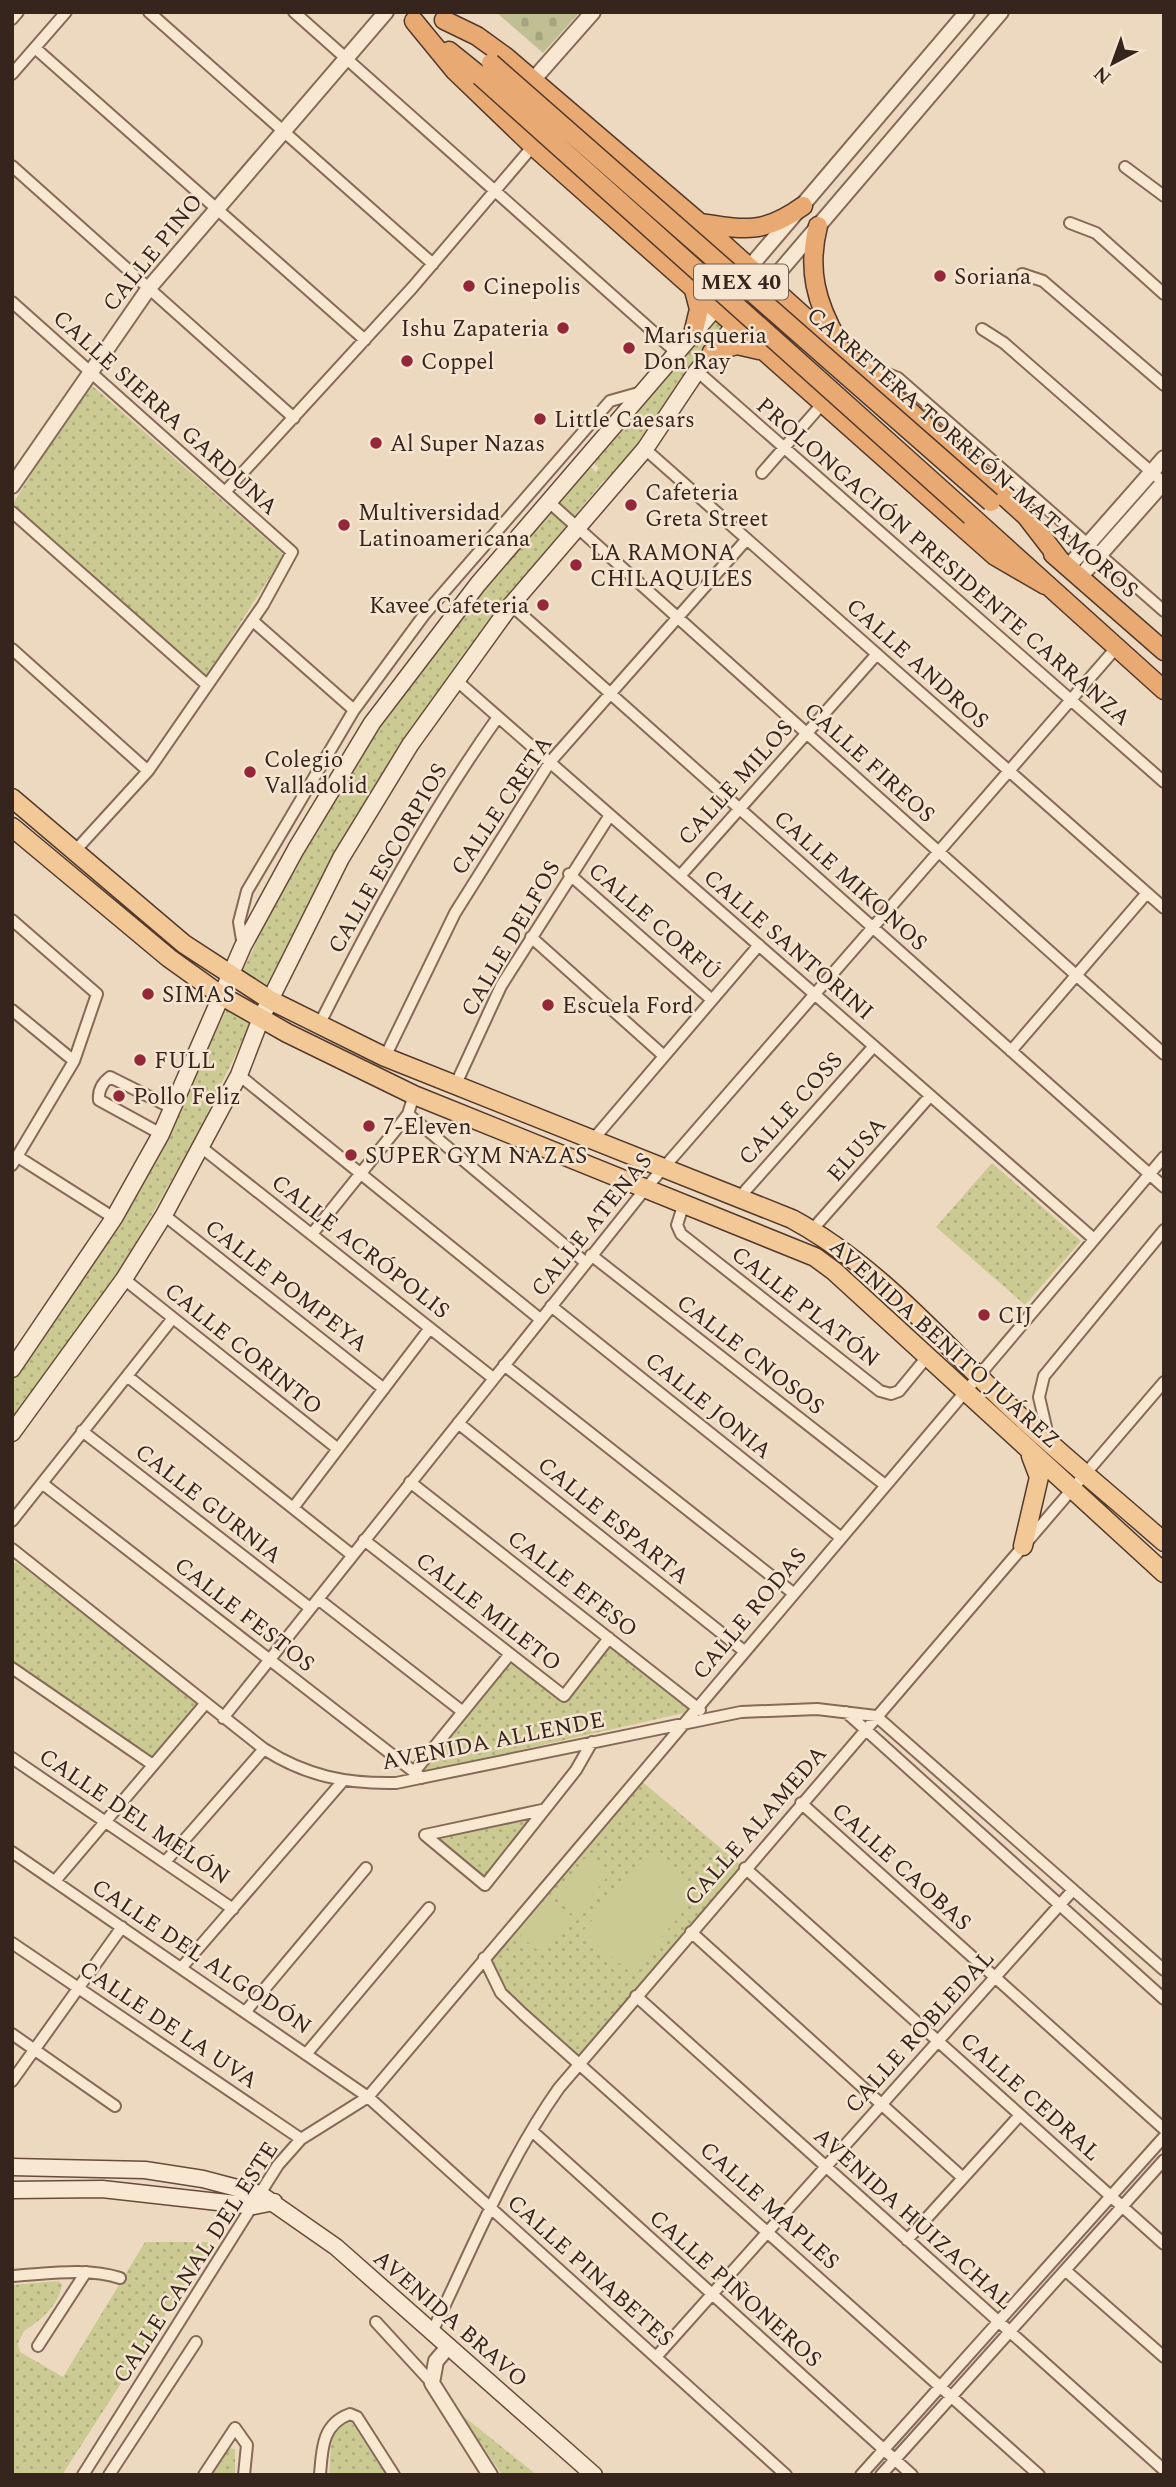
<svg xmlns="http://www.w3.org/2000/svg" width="1176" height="2487" font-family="Spectral,serif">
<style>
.grass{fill:url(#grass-dots)}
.cemetery{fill:url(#cemetery-stones)}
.garden{fill:#cbca93}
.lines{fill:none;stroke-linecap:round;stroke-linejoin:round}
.minor-casing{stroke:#866a58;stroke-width:14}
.tertiary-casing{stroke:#866a58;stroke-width:18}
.secondary-casing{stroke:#684b3b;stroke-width:19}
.primary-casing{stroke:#53392c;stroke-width:21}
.trunk-casing{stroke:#53392c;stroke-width:21}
.minor{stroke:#f8e8d2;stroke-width:10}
.tertiary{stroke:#f8e8d2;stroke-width:14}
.secondary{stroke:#f8e8d2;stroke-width:16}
.primary{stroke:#f1c896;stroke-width:18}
.trunk{stroke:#e8aa72;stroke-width:18}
.trunk-bridge-casing{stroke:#53392c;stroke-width:21;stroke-linecap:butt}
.trunk-bridge{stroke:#e8aa72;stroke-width:18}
.poi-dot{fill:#952838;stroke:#f5e4cf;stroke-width:2.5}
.labels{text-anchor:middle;stroke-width:5;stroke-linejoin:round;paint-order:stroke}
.shield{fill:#f5e4cf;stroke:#6f5e52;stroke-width:2}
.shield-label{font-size:21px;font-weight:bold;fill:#35251c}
.street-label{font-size:23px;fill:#35251c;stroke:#f5e4cf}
.poi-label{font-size:23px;fill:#35251c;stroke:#f5e4cf;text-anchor:start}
</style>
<defs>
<pattern id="grass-dots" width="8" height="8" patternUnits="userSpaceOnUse" patternTransform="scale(1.75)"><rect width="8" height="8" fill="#cbca93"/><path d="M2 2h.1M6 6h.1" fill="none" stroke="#afad7e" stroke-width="1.8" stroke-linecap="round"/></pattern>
<pattern id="cemetery-stones" width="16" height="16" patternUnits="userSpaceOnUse" patternTransform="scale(1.75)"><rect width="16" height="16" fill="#c0bf93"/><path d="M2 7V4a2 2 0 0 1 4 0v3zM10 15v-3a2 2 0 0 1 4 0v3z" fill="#a6a47e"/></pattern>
</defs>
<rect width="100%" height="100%" fill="#edd9bf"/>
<path class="grass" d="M716,315L728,324L621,467L603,481C542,557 479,631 424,711C364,799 314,893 267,988L242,972C278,898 314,821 360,752C428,651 510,558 589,466L596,472L599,468L589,459Z
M88,382L284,555L205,678L13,504Z
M227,1008L251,1022L197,1135L130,1253L12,1426V1378L157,1157Z
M992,1163L1081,1241L1025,1305L936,1227Z
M16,1562L199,1704L154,1760L12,1663V1566Z
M611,1643L692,1707L684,1713L423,1772L509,1652L569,1695Z
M638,1778L744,1868L580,2061L502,1993L486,1959Z
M539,1812L486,1883L428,1836Z
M145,2242H212L62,2475H12V2285L58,2281L62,2284C60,2304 39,2322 24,2331L18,2343L20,2352L63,2377Z
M462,2415L537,2475H502Z
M344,2421L352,2423L386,2475H329L332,2432Z
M227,2448L235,2449V2475H211Z"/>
<path class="cemetery" d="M496,12H580L543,53Z"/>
<path class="garden" d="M650,1852L699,1893L631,1973L582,1932Z
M586,1857L608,1876L577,1913L555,1894Z
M551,1899L573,1917L542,1954L520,1936Z"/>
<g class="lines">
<defs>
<path id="minor" d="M149,12L433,264
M294,12L677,353
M12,19L18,12
M35,48L365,340
M12,74L66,12
M12,166L294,418
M1125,167L1164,196
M1070,223L1096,233L1164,294
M1022,274L1043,281L1164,385
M12,302L292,552L263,605L148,771L74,852
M982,329L1004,343L1164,483
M862,364L898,378L1164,611
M697,371L1164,782
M645,449L1164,908
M762,473L823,403
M225,492L412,288L533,146
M549,502L1164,1054
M12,512L207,685
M511,605L1164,1187
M253,621L354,710
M12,649L148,771
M456,680L1094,1239
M569,874L712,1000
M680,876L877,654
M12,920L97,994L74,1061L12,1165
M531,937L664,1056
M243,946L239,922L247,891L354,710L424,615L610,401L642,392
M12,1010L74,1061
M319,1025C374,916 427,817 498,717
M1011,1051L1147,893
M385,1057L455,913L550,762L747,539
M239,1075L540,1319
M455,1086L501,986L610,815
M408,1114L585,1262
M161,1134L99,1100C98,1090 102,1083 110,1077L172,1108
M591,1142L759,945
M201,1147L493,1378
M18,1157L114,1218
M738,1199L874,1046
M684,1203L677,1225L681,1234L880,1391L891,1394L899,1391L927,1357
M164,1215L384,1389
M812,1230L930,1096
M312,1234L398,1127L408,1114L414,1095
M591,1255L885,1485
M124,1279L338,1449
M551,1306L840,1537
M504,1365L793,1593
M127,1376L352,1555
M458,1423L744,1651
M82,1431L310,1608
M1049,1440L1039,1397L1044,1376L1164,1230
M410,1482L700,1710
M43,1484L422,1778
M293,1508L430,1328
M12,1521L173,1318
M364,1540L564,1696L609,1638
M12,1549L264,1749C306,1776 346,1784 396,1783L741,1712L817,1709L876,1716L1164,1970
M318,1599L463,1712
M12,1668L153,1765
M846,1712L1164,1999
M223,1718L646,1188L1116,648
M12,1758L233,1909
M414,1772L510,1654
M801,1803L1164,2129
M425,1835L485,1885L576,1770L592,1742
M425,1835L542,1810
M12,1852L368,2097L786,2475
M165,1862L264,1749
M745,1868L1164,2244
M55,1881L205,1704
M691,1932L963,2178
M12,1943L301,2139
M484,1958L501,1993L523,2014L1039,2475
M182,1967L342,1782
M636,1996L1164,2470
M246,2011L366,1868
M12,2034L115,2106
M307,2053L429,1908
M12,2081L122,1927
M532,2131L912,2475
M907,2240L1020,2115
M1065,2270L1164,2357
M12,2276C47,2274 86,2267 120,2278
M376,2322L432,2383
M432,2332C471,2252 507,2161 559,2088L1164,1382
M38,2346L86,2272
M656,2357L1073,1890
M83,2475L278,2165L301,2139L368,2097L1164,1157
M109,2475L196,2342
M204,2475L235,2428L247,2445L244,2475
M320,2475C322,2449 322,2424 350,2414L357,2417L394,2475
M861,2475L1164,2137
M881,2475L1164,2160"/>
<path id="tertiary" d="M533,80L593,12
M749,268L967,12
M768,285L1001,12
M12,486L149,288L386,12
M1068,567L1164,458
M1080,577L1164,482
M449,2346L436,2361L432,2383L490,2475"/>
<path id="secondary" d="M12,1369L114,1218L161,1134L243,946L296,849L372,723L478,584L746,272
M12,1433L124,1279L164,1215L239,1075L261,1018L341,858L410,745L511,605L645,449L697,371L765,288
M12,2167L145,2170L203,2179L260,2194L336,2247L594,2475
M12,2190L102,2189L254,2206L274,2202"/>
<path id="primary" d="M12,798L184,944L270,1000L385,1057L792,1219C877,1265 942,1342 1011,1408C1060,1454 1113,1497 1164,1542
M12,827L169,958L222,996L287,1033L414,1095L815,1257L834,1271L1164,1573
M1023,1546L1039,1477L1031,1456"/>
<path id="trunk" d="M444,20L477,36L506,57L700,223L1026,516L1060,560
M414,21L455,71L533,146L995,556L1045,585
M449,51L480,76
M700,223C746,230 764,234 803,206
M818,226C807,269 816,303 838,341
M693,334L699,309L694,290
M712,352L737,345L759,350
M971,516L1164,690
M1053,554L1164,651"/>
</defs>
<use href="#minor" class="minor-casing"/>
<use href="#tertiary" class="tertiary-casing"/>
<use href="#secondary" class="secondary-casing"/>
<use href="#primary" class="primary-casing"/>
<use href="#trunk" class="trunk-casing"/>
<use href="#minor" class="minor"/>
<use href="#tertiary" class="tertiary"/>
<use href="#secondary" class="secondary"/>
<use href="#primary" class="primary"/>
<use href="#trunk" class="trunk"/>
<defs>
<path id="trunk-bridge" d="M491,63L991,502
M480,76L971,516"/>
</defs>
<use href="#trunk-bridge" class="trunk-bridge-casing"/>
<use href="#trunk-bridge" class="trunk-bridge"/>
</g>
<g class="poi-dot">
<circle cx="940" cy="276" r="7"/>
<circle cx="469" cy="286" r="7"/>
<circle cx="563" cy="328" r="7"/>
<circle cx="629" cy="348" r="7"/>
<circle cx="407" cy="361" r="7"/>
<circle cx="540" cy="419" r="7"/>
<circle cx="376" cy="443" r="7"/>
<circle cx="631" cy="505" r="7"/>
<circle cx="344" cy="525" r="7"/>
<circle cx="576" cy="565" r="7"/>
<circle cx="543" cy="605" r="7"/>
<circle cx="250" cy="772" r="7"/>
<circle cx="148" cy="994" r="7"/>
<circle cx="548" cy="1005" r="7"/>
<circle cx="140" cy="1060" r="7"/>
<circle cx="119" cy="1096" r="7"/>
<circle cx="369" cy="1126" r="7"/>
<circle cx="351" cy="1155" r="7"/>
<circle cx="984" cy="1315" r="7"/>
</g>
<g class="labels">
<rect class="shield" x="694" y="264.5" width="94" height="35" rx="5"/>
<g class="shield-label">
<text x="741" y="289">MEX 40</text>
</g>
<g class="street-label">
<text transform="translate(152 252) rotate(-51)" y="8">CALLE PINO</text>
<text transform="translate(166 412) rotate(42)" y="8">CALLE SIERRA GARDUNA</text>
<text transform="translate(973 452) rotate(41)" y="8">CARRETERA TORREÓN-MATAMOROS</text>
<text transform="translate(944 561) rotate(41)" y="8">PROLONGACIÓN PRESIDENTE CARRANZA</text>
<text transform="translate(918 663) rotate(42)" y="8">CALLE ANDROS</text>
<text transform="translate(870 762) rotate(42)" y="8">CALLE FIREOS</text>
<text transform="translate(735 782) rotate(-48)" y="8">CALLE MILOS</text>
<text transform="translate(501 805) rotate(-56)" y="8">CALLE CRETA</text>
<text transform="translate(387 858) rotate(-60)" y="8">CALLE ESCORPIOS</text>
<text transform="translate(851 880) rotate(42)" y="8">CALLE MIKONOS</text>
<text transform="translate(655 921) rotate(41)" y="8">CALLE CORFÚ</text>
<text transform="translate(510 938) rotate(-60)" y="8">CALLE DELFOS</text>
<text transform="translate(789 944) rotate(41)" y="8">CALLE SANTORINI</text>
<text transform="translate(790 1108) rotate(-48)" y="8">CALLE COSS</text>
<text transform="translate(856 1149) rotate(-49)" y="8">ELUSA</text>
<text transform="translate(591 1224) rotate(-51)" y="8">CALLE ATENAS</text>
<text transform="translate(361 1246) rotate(38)" y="8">CALLE ACRÓPOLIS</text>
<text transform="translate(287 1285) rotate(38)" y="8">CALLE POMPEYA</text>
<text transform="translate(806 1306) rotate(38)" y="8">CALLE PLATÓN</text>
<text transform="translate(945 1343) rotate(42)" y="8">AVENIDA BENITO JUÁREZ</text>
<text transform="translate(244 1348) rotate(39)" y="8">CALLE CORINTO</text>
<text transform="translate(751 1354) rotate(38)" y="8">CALLE CNOSOS</text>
<text transform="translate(709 1405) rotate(39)" y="8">CALLE JONIA</text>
<text transform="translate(209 1503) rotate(38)" y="8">CALLE GURNIA</text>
<text transform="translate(614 1520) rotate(39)" y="8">CALLE ESPARTA</text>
<text transform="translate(573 1583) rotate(38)" y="8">CALLE EFESO</text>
<text transform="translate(489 1611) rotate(38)" y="8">CALLE MILETO</text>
<text transform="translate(749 1613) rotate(-50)" y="8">CALLE RODAS</text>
<text transform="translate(245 1614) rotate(38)" y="8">CALLE FESTOS</text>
<text transform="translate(493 1740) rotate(-11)" y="8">AVENIDA ALLENDE</text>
<text transform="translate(135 1816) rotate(34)" y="8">CALLE DEL MELÓN</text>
<text transform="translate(755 1825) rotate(-49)" y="8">CALLE ALAMEDA</text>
<text transform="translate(902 1866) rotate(42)" y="8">CALLE CAOBAS</text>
<text transform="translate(202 1956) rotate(34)" y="8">CALLE DEL ALGODÓN</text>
<text transform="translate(169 2024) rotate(34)" y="8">CALLE DE LA UVA</text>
<text transform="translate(919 2031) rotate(-48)" y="8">CALLE ROBLEDAL</text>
<text transform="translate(1031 2096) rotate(42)" y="8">CALLE CEDRAL</text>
<text transform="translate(770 2205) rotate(42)" y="8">CALLE MAPLES</text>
<text transform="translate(914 2218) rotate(42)" y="8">AVENIDA HUIZACHAL</text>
<text transform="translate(195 2262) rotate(-57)" y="8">CALLE CANAL DEL ESTE</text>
<text transform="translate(591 2270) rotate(42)" y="8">CALLE PINABETES</text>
<text transform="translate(736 2288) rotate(42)" y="8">CALLE PIÑONEROS</text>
<text transform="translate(451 2318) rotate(41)" y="8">AVENIDA BRAVO</text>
</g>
<g class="poi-label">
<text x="954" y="284">Soriana</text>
<text x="483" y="294">Cinepolis</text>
<text x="549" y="336" text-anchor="end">Ishu Zapateria</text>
<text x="643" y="343">Marisqueria<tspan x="643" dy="26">Don Ray</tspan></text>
<text x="421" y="369">Coppel</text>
<text x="554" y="427">Little Caesars</text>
<text x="390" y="451">Al Super Nazas</text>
<text x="645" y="500">Cafeteria<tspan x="645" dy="26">Greta Street</tspan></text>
<text x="358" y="520">Multiversidad<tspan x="358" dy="26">Latinoamericana</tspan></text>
<text x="590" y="560">LA RAMONA<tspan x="590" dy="26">CHILAQUILES</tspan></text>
<text x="529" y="613" text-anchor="end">Kavee Cafeteria</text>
<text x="264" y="767">Colegio<tspan x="264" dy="26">Valladolid</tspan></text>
<text x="162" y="1002">SIMAS</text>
<text x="562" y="1013">Escuela Ford</text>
<text x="154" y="1068">FULL</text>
<text x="133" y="1104">Pollo Feliz</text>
<text x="383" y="1134">7-Eleven</text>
<text x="365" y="1163">SUPER GYM NAZAS</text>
<text x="998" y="1323">CIJ</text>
</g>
</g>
<rect width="1176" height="2487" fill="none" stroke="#35251c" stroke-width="28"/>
<g transform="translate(1113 63) rotate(221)" stroke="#f5e4cf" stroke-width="5" paint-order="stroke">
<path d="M0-5L12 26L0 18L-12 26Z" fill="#35251c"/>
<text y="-10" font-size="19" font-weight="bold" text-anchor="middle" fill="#35251c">N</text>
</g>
</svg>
